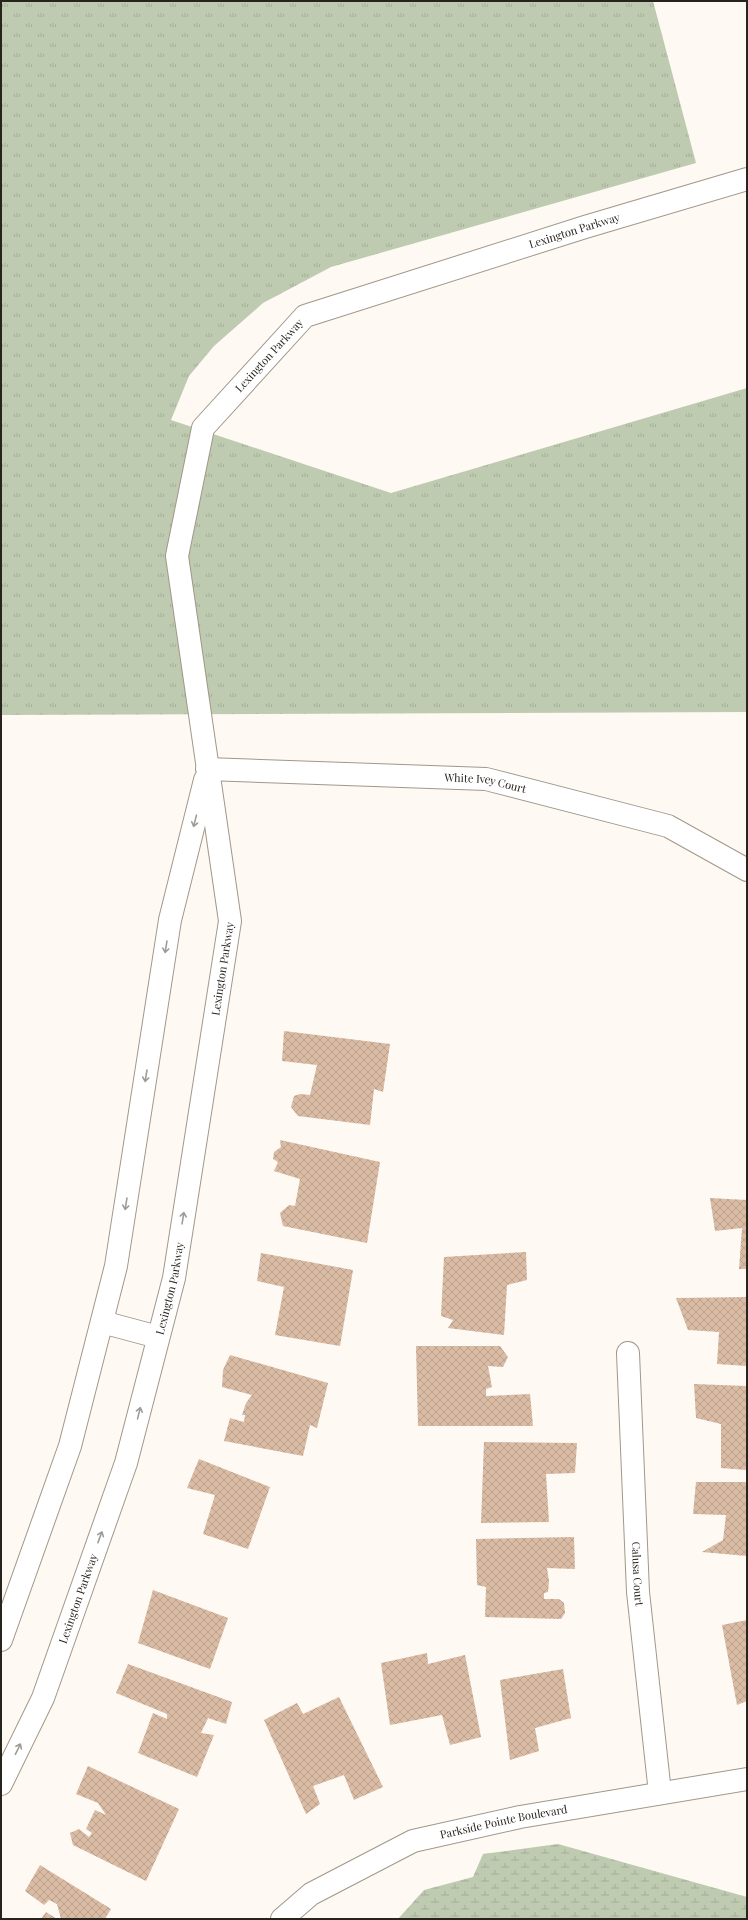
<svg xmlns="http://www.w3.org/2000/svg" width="748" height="1920" font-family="'Playfair Display',serif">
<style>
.grass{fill:url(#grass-tufts)}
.wetland{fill:url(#wetland-marsh)}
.building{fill:url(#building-cross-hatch)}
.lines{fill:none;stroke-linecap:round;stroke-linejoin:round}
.street-casing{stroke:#a29789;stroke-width:24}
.street{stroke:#fff;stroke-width:22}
.oneway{stroke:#9e9c99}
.labels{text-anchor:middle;stroke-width:3;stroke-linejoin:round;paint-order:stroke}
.street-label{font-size:11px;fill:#27231d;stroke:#fff}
</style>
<defs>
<pattern id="grass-tufts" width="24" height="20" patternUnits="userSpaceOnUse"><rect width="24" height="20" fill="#becbb0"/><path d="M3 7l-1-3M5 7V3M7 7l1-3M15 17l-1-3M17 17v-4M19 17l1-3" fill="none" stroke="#a3ae97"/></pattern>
<pattern id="wetland-marsh" width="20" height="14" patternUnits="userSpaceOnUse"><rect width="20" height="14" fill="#becbb0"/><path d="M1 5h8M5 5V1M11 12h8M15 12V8" fill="none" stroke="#a3ae97"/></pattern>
<pattern id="building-cross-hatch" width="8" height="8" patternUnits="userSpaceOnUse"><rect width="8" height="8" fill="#dabba4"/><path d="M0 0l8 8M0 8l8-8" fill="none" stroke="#bba08d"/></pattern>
</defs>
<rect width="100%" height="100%" fill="#fef9f3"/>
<path class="grass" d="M1,1H653L696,163L331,267L263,303L214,346L189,376L171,420L391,493L747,388V712L1,715Z"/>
<path class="wetland" d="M558,1844L747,1897V1919H398L424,1890L473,1877L483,1854Z"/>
<path class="building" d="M284,1031L390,1044L383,1092L374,1089L370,1125L298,1116L291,1107L294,1096L300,1094L310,1095L317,1065L282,1061Z
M280,1140L380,1162L367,1243L283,1226L280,1213L289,1205L295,1206L300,1179L274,1171L278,1162L273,1159L274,1152L281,1147Z
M710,1198L747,1200V1269H739L742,1228L715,1231Z
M526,1252L527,1280L507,1285L504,1335L448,1328L453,1320L441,1316L444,1257Z
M261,1253L353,1270L340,1346L275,1335L284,1287L257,1281Z
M747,1297V1366L717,1364L719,1332L688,1330L676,1298Z
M416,1346H500L508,1357L503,1367L488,1366L492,1387L486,1389V1396L530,1394L533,1426H418Z
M230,1355L328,1383L317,1428L310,1425L303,1456L224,1441L230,1418L244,1422L245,1415H242L246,1403L252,1395L222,1387L223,1370Z
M694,1384L747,1386V1470L721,1468V1424L696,1418Z
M484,1442L577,1443L575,1473L546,1474L549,1522L481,1523Z
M199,1459L270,1487L248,1549L203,1534L215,1495L187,1488Z
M696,1482H747V1556L702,1552L723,1540L726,1515L693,1514Z
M574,1537L575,1569L547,1568L549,1581L548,1592L544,1593V1599H559L564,1603L565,1613L561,1619L485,1617L486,1587L477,1585L476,1539Z
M153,1590L228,1618L210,1669L138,1643Z
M747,1620V1701L737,1705L722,1625Z
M427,1653L428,1664L465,1655L481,1737L450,1745L442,1715L390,1725L381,1663Z
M128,1664L232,1702L226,1724L208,1718L201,1733L214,1735L197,1777L138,1753L153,1713L167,1719V1714L116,1693Z
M563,1669L571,1718L535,1728L539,1751L510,1760L500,1680Z
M339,1697L383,1787L354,1800L344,1775L313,1786L320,1804L306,1814L264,1720L297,1703L303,1714Z
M88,1766L179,1809L146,1881L73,1845L70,1833L79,1829L89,1837L92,1833L86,1829L95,1810L106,1815L98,1803L76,1794Z
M40,1865L111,1909L105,1919H61L57,1904L49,1900L44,1905L25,1891Z
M46,1912L57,1919H41Z"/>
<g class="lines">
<defs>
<g id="street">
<path id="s1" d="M207,769L486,779L668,826L747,870"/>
<path d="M102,1322L158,1337"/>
<path id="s2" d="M628,1353L638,1592L660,1793"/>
<path d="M1,1640L70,1446L116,1266L170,920L205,780"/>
<path id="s3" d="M1,1784L43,1698L126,1463L174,1278L230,921L177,556L203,428L305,316L585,227L747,179"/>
<path id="s4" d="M282,1919L311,1894L413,1841L520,1817L747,1779"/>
</g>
</defs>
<use href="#street" class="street-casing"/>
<use href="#street" class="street"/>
</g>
<defs><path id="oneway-shaft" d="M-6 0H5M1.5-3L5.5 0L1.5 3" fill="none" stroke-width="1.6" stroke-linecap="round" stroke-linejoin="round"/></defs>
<g class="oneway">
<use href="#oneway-shaft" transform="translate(195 821) rotate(104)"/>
<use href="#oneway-shaft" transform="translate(166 947) rotate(99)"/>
<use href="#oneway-shaft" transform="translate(146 1076) rotate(99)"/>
<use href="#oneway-shaft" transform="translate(126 1204) rotate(99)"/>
<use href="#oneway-shaft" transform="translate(183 1218) rotate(-81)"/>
<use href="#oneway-shaft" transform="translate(139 1413) rotate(-76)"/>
<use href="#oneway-shaft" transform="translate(100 1537) rotate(-70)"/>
<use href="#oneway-shaft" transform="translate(18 1749) rotate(-64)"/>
</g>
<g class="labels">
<g class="street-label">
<text dy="4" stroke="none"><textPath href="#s3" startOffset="1831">Lexington Parkway</textPath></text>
<text dy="4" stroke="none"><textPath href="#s3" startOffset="1495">Lexington Parkway</textPath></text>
<text dy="4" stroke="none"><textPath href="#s1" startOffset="279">White Ivey Court</textPath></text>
<text dy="4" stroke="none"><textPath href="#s3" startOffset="849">Lexington Parkway</textPath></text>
<text dy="4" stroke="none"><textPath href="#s3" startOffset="525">Lexington Parkway</textPath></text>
<text dy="4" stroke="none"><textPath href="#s2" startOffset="221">Calusa Court</textPath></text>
<text dy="4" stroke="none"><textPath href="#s3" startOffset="201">Lexington Parkway</textPath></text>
<text dy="4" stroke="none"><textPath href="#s4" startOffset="246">Parkside Pointe Boulevard</textPath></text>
</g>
</g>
<rect width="748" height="1920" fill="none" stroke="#27231d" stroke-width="4"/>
</svg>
